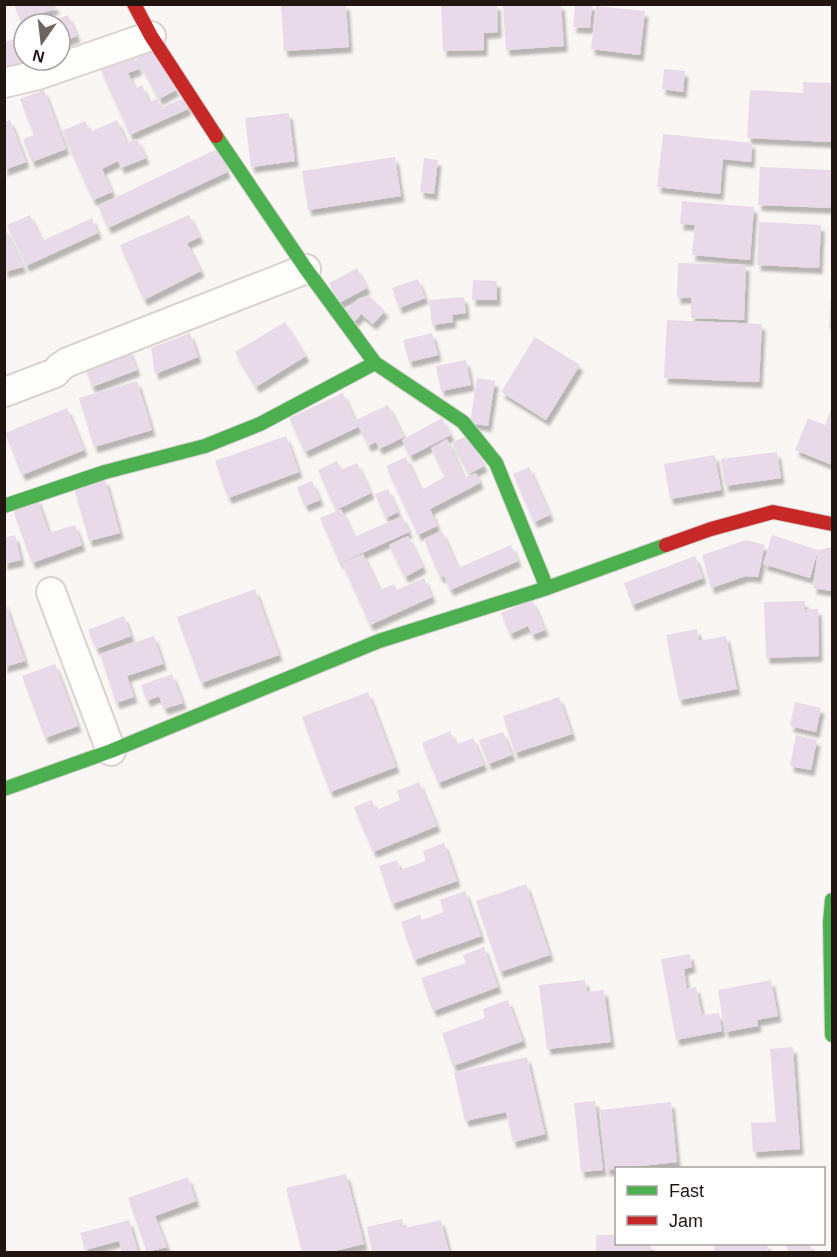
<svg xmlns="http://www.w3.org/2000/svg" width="837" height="1257" font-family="Helvetica,sans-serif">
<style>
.building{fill:#e8dae9;filter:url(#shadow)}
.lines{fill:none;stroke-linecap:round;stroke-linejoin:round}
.street-casing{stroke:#dad2cf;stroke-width:32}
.fast-casing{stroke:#dad2cf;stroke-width:16}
.jam-casing{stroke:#dad2cf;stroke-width:16}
.street{stroke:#fefefd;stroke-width:28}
.fast{stroke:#4caf50;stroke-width:14}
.jam{stroke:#c62828;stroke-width:14}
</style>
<defs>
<filter id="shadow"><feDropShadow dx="3.5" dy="6" stdDeviation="1.5" flood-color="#0004"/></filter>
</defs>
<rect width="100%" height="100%" fill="#faf6f4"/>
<path class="building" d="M14,4H54L56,8L21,22Z
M281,4H346L349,47L284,51Z
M441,4H497L498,32L484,33V50L443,51Z
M535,4H561L564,46L506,50L503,6Z
M575,4H592L590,28L573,27Z
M596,6L645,11L640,55L591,49Z
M68,15L77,36L60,43V24H46Z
M17,39L21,55L24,54V60H31L34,70L4,78V42Z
M151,44L176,90L159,99L134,53Z
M132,54L139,69L128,73L135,89L142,85L149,102L157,99L161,108L184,98L188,109L130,135L100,68Z
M664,69L685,71L683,92L662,89Z
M803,82L832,83V142L747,138L750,90L803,93Z
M44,90L66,149L32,162L23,139L34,135L20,99Z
M289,113L295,161L251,167L245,118Z
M10,120L26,162L4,170V122Z
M117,120L127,143L137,139L146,158L121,168L118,161L102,169L112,192L93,200L62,131L85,121L90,132Z
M663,134L752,143L751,162L723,159L720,194L657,187Z
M217,149L227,172L108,228L98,206Z
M395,157L401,196L308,210L302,171Z
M424,158L438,160L434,194L420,192Z
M760,167L832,170V208L758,205Z
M682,201L754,207L750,260L692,255L695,225L680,224Z
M30,215L42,241L92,218L98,233L26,266L7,225Z
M189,215L200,237L187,243L201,271L144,300L120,245Z
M759,222L821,225L819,268L757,265Z
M4,227L23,267L4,272Z
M678,263L746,265L744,320L691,318V298H677Z
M357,268L367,288L339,303L329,283Z
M418,279L425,298L399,308L392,288Z
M473,280L497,281V300H472Z
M831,292H832V329L829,328Z
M369,296L385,311L373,324L361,314L355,321L345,312L358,299Z
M464,297L466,313L452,315L453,322L432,325L429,300Z
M667,320L762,324L759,382L664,378Z
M285,322L306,356L256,387L235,352Z
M190,333L198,357L155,374L151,348Z
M432,333L438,355L409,362L403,340Z
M535,337L580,365L546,420L501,392Z
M128,348L137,370L92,387L84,365Z
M466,360L471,385L441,391L436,366Z
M477,378L495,381L488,426L470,423Z
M137,381L152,430L94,447L79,398Z
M343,393L358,427L305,452L289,418Z
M388,405L404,437L379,449L376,442L368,446L356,420Z
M832,407V465L795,450L808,418L825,425Z
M67,408L84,450L22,475L5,433Z
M442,418L451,435L410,456L402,440Z
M468,435L484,466L469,474L452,443Z
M286,436L299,472L228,498L215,461Z
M447,439L464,478L476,473L480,483L430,509L437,526L418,535L386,466L406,457L421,490L445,477L431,448Z
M777,452L781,478L725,486L721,459Z
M715,455L721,490L670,499L664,464Z
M337,461L341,470L357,463L371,493L336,510L318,470Z
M529,467L550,515L534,522L513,474Z
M105,479L120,533L89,541L74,488Z
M312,481L320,500L305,506L297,487Z
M388,489L398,512L386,518L375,494Z
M37,498L49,533L75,525L82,545L32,563L12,507Z
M341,509L354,537L402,516L409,532L340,563L320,518Z
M442,531L458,568L511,545L518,561L450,590L444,576L440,577L424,539Z
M15,535L21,560L4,564V538Z
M772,535L818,550L810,578L763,564Z
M408,536L423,567L405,577L389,545Z
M746,540L765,545L758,577L746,576L711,588L702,555Z
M832,547V591L813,588L818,550Z
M363,554L380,590L394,584L397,590L424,578L432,597L370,625L342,563Z
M695,556L703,578L632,605L624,583Z
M255,589L279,655L201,683L177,617Z
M4,600L25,661L4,667Z
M532,600L545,630L532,635L528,626L510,634L501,613Z
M805,601V610L818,609L819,656L766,658L764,602Z
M124,616L131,636L96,649L88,630Z
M697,629L699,641L726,636L737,689L679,700L666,635Z
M154,636L163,664L127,676L134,697L116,703L100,654Z
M55,664L78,726L45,738L22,676Z
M172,674L183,703L164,709L159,696L147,701L141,685Z
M368,692L396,767L330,792L302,717Z
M559,697L572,734L515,753L503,716Z
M795,702L821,708L816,732L790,726Z
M450,731L456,745L473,738L484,765L438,783L422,743Z
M503,732L512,755L488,764L479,740Z
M796,735L817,740L811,770L790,766Z
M419,782L437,826L373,852L354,807L372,800L376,810L400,800L397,791Z
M444,843L457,881L392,904L379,866L397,860L400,870L426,861L423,851Z
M526,884L550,955L500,972L476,901Z
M465,891L481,936L414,960L401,922L420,915L422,920L444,912L440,900Z
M484,947L498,987L433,1011L421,978L466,963L463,955Z
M690,954L692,967L684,969L687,989L696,987L702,1015L719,1013L722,1031L676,1040L661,959Z
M585,980L587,992L604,990L611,1042L547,1049L539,985Z
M771,980L778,1016L757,1020L758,1026L725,1032L718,990Z
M508,1000L523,1041L453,1066L442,1033L485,1018L483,1009Z
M793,1047L800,1149L753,1152L751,1123L776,1122L770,1049Z
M527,1057L545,1134L513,1142L506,1112L465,1121L454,1073Z
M595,1101L603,1170L581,1172L574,1103Z
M671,1102L677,1162L606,1170L600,1110Z
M346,1174L364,1244L330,1252H302L286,1188Z
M188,1177L196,1201L155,1216L167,1247L147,1252L128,1198Z
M402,1219L404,1228L441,1220L449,1252H372L367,1227Z
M129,1220L138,1252H122L119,1241L85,1250L80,1233Z
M596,1235H616V1244H651V1252H596Z
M715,1244H768L767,1252H714Z
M786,1244H810L812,1252H788Z"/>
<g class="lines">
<defs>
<path id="street" d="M4,83L38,75L151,36
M5,392L55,373L60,367L68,362L306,269
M51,592L111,751"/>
<path id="fast" d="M216,136L306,269L375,363L463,422L496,463L547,588
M4,506L105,472L205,446L260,424L375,363
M4,789L111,751L379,641L547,588L666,545
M832,900L830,922L832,1035"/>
<path id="jam" d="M134,4L151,36L216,136
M666,545L711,529L773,512L832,524"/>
</defs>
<use href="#street" class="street-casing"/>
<use href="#fast" class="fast-casing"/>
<use href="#jam" class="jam-casing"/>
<use href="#street" class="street"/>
<use href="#fast" class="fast"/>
<use href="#jam" class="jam"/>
</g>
<rect width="837" height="1257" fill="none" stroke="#221612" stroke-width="12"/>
<rect x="615" y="1167" width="210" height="78" fill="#ffffff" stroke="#a7a2a0" stroke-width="1.5"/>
<rect x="627" y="1186" width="30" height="9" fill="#4caf50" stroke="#a7a2a0" stroke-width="1.5"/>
<text x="669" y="1197" font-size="18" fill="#221612">Fast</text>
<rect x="627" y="1216" width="30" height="9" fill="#c62828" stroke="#a7a2a0" stroke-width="1.5"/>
<text x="669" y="1227" font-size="18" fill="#221612">Jam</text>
<g transform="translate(42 42) rotate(194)"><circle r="28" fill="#ffffff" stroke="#a7a2a0" stroke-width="1.5"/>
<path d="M0-4.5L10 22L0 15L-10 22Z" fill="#6e6461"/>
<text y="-9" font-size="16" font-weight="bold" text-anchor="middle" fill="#221612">N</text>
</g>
</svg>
